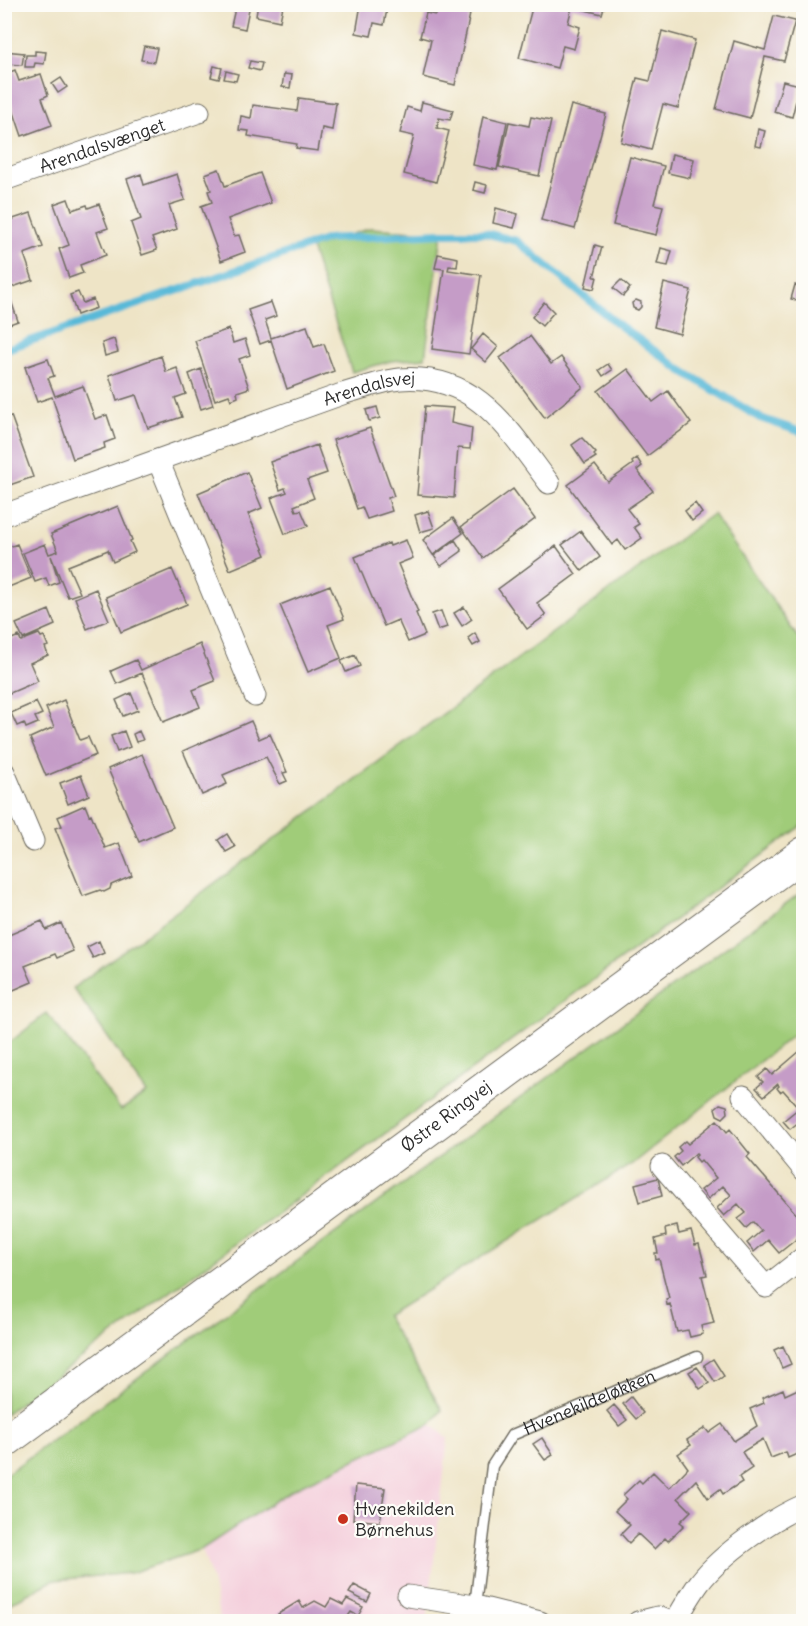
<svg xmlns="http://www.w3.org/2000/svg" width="808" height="1626" font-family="Delius,sans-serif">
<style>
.built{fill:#f4cfdc}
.green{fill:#a0cc79;stroke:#667c52;stroke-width:1.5}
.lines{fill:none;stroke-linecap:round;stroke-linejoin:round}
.stream{stroke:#59b9d8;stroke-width:8}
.building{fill:#c59cc7}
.lane-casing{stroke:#6f6c61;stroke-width:13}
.street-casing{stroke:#6f6c61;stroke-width:23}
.secondary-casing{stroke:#6f6c61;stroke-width:34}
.lane{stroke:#fff;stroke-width:10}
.street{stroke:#fff;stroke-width:21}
.secondary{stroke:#fff;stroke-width:32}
.poi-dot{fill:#c8321e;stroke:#fdfcf7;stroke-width:2}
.labels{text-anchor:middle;stroke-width:4.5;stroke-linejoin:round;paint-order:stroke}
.street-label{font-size:18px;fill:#2b2b2b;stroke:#fdfcf7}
.poi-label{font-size:18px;fill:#2b2b2b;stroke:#fdfcf7;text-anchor:start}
</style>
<rect width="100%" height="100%" fill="#fdfcf7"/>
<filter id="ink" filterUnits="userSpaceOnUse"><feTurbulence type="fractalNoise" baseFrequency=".0167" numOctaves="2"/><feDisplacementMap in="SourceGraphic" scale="12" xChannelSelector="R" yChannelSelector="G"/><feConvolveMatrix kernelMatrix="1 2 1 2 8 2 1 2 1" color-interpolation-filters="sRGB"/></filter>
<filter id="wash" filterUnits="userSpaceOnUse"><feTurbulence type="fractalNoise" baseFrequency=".008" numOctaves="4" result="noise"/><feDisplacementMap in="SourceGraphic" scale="24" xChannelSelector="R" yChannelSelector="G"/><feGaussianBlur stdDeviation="1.35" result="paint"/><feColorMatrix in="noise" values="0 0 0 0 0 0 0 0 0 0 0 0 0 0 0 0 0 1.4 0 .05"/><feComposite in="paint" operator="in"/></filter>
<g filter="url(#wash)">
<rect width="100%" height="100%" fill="#eee4c6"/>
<path class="built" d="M431,1424L448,1438L427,1621H220L212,1580L202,1549L293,1489Z"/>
<path class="green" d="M370,228L442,233L425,358L391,361L352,372L311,248Z
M713,514L803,645V825L5,1414V1046L47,1013L121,1110L147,1093L73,988Z
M803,891V1027L632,1164L386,1316L442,1410L431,1424L293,1489L202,1549L131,1573L54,1580L5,1606V1475Z"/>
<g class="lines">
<path class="stream" d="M4,350L328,239L442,233H485L517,241L615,322L681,370L760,418L804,433"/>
</g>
<g id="blocks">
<path class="building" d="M236,4H250L245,29L231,26Z
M258,4L283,6L280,21L256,16Z
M361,4H388L384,25L374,23L371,36L356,33Z
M533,4H605L602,14L572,7L568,23L580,27L574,49L563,46L557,68L519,58Z
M438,7L470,14L455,85L423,77L431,40L420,37L426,13L436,15Z
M774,16L795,21L784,61L765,57L750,118L716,109L734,41L765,50Z
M662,31L695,40L678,108L663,104L651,150L621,142L637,78L650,81Z
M144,46L157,48L154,62L141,60Z
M4,51L24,53L22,65L4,64Z
M35,51L46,52L44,64L35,63L34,67H25L26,55H35Z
M250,61L262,63L260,71L248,68Z
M214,66L222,68L219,79L211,77Z
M15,70L19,81L41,74L48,95L42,98L52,125L22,136L8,95L5,96V74Z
M226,71L238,74L236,81L224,79Z
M284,74L292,75L290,88L282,87Z
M61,78L67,87L58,93L52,84Z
M783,81L800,85L792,117L774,112Z
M299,98L336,103L332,130L322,128L318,151L296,148L297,144L248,136L249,131L239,130L241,116L251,118L253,105L297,111Z
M422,102L453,110L450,120L439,118L437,128L449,131L436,182L404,174L414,136L400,133L407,107L420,111Z
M571,105L606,114L575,229L541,220Z
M483,116L507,122L497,170L473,165Z
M531,117L551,121L539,176L499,167L509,122L529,126Z
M758,129L765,131L761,147L755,146Z
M672,154L694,159L690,178L668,173Z
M630,157L664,166L654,204L663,206L656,235L613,225Z
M219,169L225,186L260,173L271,203L228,219L234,236L239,235L245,252L221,261L201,206L212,202L208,191L211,190L205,174Z
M141,174L144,185L177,174L185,200L169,205L177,229L152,238L157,250L142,255L131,223L141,219L127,179Z
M475,182L487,185L485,193L473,190Z
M68,199L72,210L87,205L88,208L99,204L108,228L97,232L106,255L80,265L83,273L69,278L59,249L69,245L54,204Z
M496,208L518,214L514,228L493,223Z
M31,213L43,247L24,254L33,280L7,289L18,321L4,326V222Z
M595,245L602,247L594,277H597L594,289L585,287Z
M661,248L672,251L668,266L657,264Z
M438,254L458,258L457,267L449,266L448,270L481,275L469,354L432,349L444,269L435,268Z
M621,280L630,288L623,296L613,288Z
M664,283L691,290L680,334L654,327Z
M795,285L804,287L802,301L791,299Z
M78,292L83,303L93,299L96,308L77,315L70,295Z
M636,300L641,302V307L638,310L633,308L632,303Z
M271,302L276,316L265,320L271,338L307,326L314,347L324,344L334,371L287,389L271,340L260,344L248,310Z
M544,302L554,312L542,326L532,317Z
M229,329L233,343L245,339L250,355L239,359L249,388L237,392L238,397L231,400L229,395L215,400L195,341Z
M483,334L498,347L486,362L471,349Z
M530,336L551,364L561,357L583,387L545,418L500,358Z
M114,339L118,352L105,356L102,343Z
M161,356L166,372L177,368L186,394L175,398L182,417L148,428L136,395L117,401L109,375Z
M48,359L54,376L48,378L55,396L83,386L95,419L107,415L115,439L104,443L105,448L73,459L52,397L37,402L25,367Z
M608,364L612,370L603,376L599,370Z
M201,369L213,405L201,409L189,374Z
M628,369L653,402L668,391L691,423L647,456L598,391Z
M425,406L453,408L451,423L472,428L470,449L458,448L454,498L417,495Z
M377,407L380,418L369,421L366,410Z
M11,416L33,477L4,487V418Z
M370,428L394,496L388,498L392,511L367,519L362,507L357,509L333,440Z
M582,438L596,453L594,455L596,457L585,464L572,445Z
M317,445L327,473L307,480L314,498L294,506L296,511L301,510L308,526L285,534L271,498L287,492L285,488L280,490L270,462Z
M637,458L642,466L637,470L653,491L627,509L639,524L634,527L642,538L625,550L618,540L612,545L568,485L595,465L608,482L633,464L632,462Z
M247,472L262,508L248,514L266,555L230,570L198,493Z
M513,489L535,519L483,558L461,527Z
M695,503L702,513L692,521L685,511Z
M118,506L132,540L130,541L135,552L113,562L108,550L68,566L80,593L68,597L51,556L59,582L49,586L46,578L35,582L23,553L45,544L49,554L58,551L51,534Z
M428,511L434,528L420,532L415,515Z
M453,518L463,533L433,555L423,540Z
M581,531L600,557L582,571L562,545Z
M406,540L413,558L398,564L418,612L416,613L425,635L408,642L398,620L384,626L355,557L389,543L390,546Z
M455,540L462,551L441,566L434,556Z
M17,544L31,578L4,589V549Z
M556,546L576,574L537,603L546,615L527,629L498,589Z
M172,569L187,604L121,632L106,597Z
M330,585L344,619L328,625L341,658L308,672L280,605Z
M96,589L109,620L87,629L75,598Z
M464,607L472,619L462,626L454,613Z
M49,610L55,625L23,639L16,624Z
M441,611L447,627L438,630L432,614Z
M475,633L480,642L473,646L468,638Z
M39,634L41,637L44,636L48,646L45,647L48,655L30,663L38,681L10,693L4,679V642L19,636L21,641Z
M200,644L215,681L193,690L200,707L163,722L142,673L117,684L111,671L136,660L141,670Z
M355,655L360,666L346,672L341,661Z
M131,693L138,710L123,716L116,700Z
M64,700L80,740L88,737L96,755L46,776L30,738L54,727L46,708Z
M36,702L42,714L35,717L38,723L26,728L24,723L17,726L11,713Z
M251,721L259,739L270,734L287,772L283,773L287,781L280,784L266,757L223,775L227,784L202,795L183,751Z
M124,731L130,747L117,752L111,736Z
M139,731L143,740L136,742L133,734Z
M142,754L173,827L139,842L108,769Z
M81,775L89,795L68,804L60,783Z
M85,805L89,815L91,814L105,848L119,843L132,876L111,885L110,889L104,892L100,890L83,896L55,828L62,826L58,817Z
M227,834L235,847L226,852L218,840Z
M42,921L46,930L61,923L73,951L57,958L55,954L25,966L32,982L4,994V937Z
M99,941L104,953L93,958L87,947Z
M800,1051L804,1056V1118L790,1129L783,1121L799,1108L783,1090L780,1092L777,1088L779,1086L778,1084L764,1096L756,1088L763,1082L758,1077L767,1069L772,1075Z
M720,1104L727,1106L728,1113L723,1118L717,1115L715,1108Z
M717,1120L727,1132L730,1129L750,1154L747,1157L804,1223V1233L779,1253L768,1240L754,1252L747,1243L761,1231L753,1222L746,1228L738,1219L746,1213L738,1204L724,1216L717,1208L731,1195L723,1186L708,1199L701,1190L716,1178L701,1160L699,1162L695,1157L697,1155L696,1153L681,1166L674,1157L681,1151L678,1147L685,1141L688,1144Z
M658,1178L662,1196L640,1202L635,1184Z
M677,1226L679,1234L691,1231L695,1245L699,1244L707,1275L702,1276L714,1323L701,1326L703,1334L690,1337L688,1330L677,1332L670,1304L667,1305L666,1299L669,1298L659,1259L656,1260L655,1253H658L655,1239L666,1236L665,1229Z
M783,1346L791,1364L782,1368L774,1350Z
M713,1359L724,1376L715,1382L704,1365Z
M697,1367L709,1383L700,1389L689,1372Z
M800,1388L804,1397V1451L788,1458L786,1452L771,1458L763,1439L742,1452L752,1468L739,1477L742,1482L723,1494L720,1489L708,1498L696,1480L678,1498L691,1511L680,1522L684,1525L668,1541L665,1538L654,1549L638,1534L629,1543L621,1534L630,1525L615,1511L627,1499L623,1495L639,1480L642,1483L653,1472L669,1488L688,1468L678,1454L691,1445L687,1440L705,1428L709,1433L722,1424L734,1441L757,1426L750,1409L764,1403L762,1398L783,1389L785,1395Z
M631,1397L643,1413L636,1419L623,1404Z
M614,1405L627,1420L619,1426L607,1411Z
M542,1438L553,1455L545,1460L533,1444Z
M356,1485L385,1488L380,1522L353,1519Z
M354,1585L371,1594L367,1602L349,1593Z
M331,1599L343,1605L347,1599L363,1607L358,1616L351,1612L344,1622H286L278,1614L299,1601L303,1608L315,1601L326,1607Z"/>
</g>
</g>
<g filter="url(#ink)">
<use href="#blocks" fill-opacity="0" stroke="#6f6c61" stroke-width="1.5"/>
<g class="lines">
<defs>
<g id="lane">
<path id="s1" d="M473,1622L492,1466L512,1435L697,1357"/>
</g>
<g id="street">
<path id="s2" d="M4,180L199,112"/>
<path d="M158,460L255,696"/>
<path id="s3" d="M4,515L342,394C361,389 381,381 400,379C477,373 508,429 549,483"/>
<path d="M4,772L33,841"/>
<path d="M743,1096L804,1170"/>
<path d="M662,1166L766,1287L804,1257"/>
<path d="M408,1596L475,1606L540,1622"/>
<path d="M638,1622L658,1617L671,1622"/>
<path d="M675,1622C683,1608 691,1594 700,1582C722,1554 771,1519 804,1505"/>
</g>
<g id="secondary">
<path id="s4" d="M4,1442L804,853"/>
</g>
</defs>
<use href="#lane" class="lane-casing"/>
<use href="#street" class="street-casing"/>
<use href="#secondary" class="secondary-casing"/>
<use href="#lane" class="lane"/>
<use href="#street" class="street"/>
<use href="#secondary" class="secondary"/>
</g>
</g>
<circle class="poi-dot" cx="343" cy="1519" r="6"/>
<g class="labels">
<g class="street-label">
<text dy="6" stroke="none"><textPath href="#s2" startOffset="104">Arendalsvænget</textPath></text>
<text dy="6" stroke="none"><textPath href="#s3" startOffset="387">Arendalsvej</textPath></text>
<text dy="6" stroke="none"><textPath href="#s4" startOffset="549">Østre Ringvej</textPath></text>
<text dy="6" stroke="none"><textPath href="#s1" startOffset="278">Hvenekildeløkken</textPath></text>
</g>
<g class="poi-label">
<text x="355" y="1515">Hvenekilden<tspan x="355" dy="21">Børnehus</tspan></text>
</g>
</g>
<rect width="808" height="1626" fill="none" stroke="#fdfcf7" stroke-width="24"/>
</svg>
